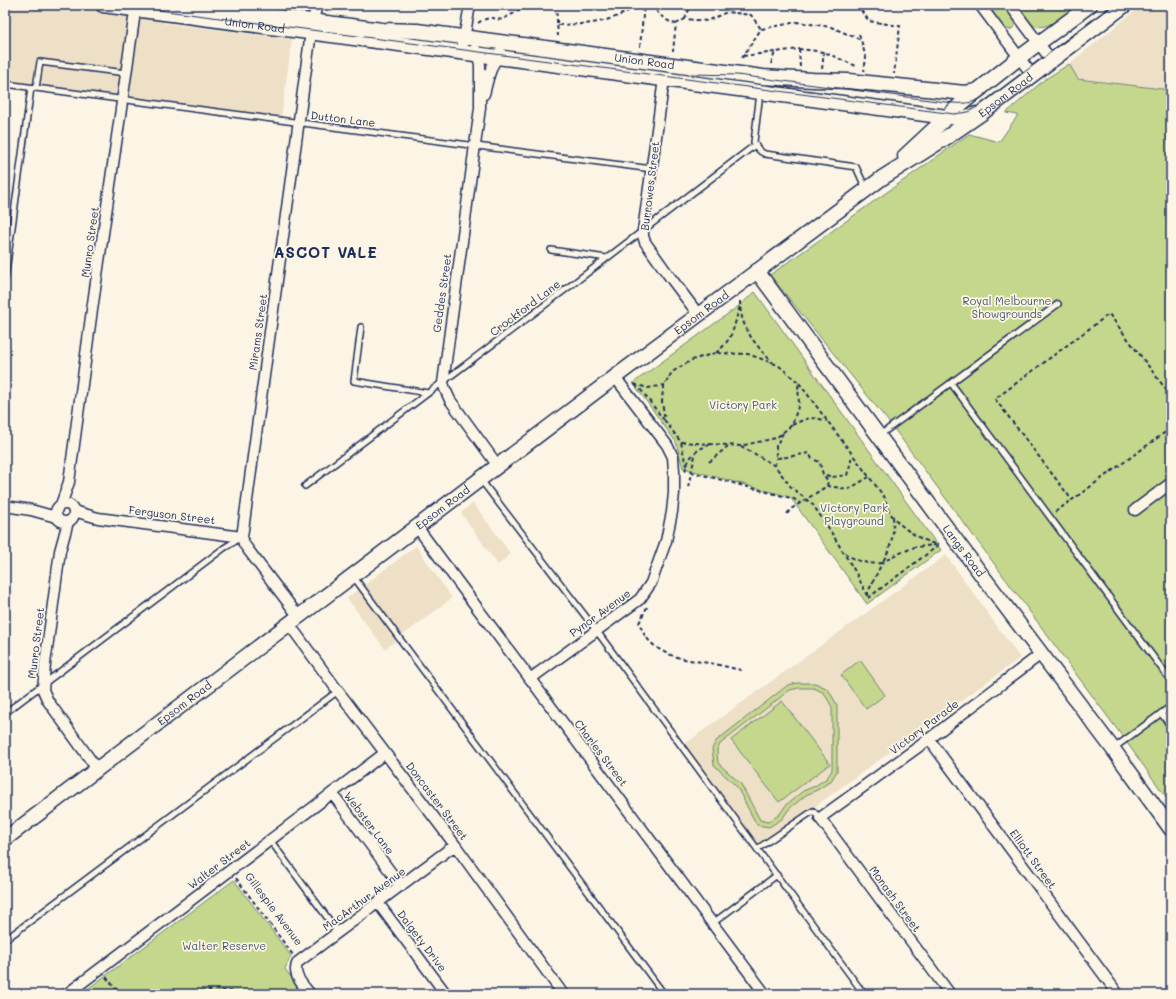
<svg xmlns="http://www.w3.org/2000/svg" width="1176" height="999" font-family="Mali,sans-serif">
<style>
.built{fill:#eedfc7}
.green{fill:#c4d78c;stroke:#708375;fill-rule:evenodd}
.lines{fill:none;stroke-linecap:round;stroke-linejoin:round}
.lane-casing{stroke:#1b2f5e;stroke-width:8}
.street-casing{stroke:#1b2f5e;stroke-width:13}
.secondary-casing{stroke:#1b2f5e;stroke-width:17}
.path{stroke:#1b2f5e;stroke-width:2;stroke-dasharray:4 3;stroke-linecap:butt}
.lane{stroke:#fcf5e5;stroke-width:5}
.street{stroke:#fcf5e5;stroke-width:10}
.secondary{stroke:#fcf5e5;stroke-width:14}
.tram{stroke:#1b2f5e;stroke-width:1}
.labels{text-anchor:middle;stroke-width:3.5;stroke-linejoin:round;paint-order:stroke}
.street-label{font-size:11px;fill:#1b2f5e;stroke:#fcf5e5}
.park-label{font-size:11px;fill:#45596a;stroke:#fcf5e5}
.district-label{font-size:15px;font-weight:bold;letter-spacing:1px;fill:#1b2f5e;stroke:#fcf5e5}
</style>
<rect width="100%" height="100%" fill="#fcf5e5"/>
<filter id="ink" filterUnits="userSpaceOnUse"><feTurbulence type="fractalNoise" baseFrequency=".025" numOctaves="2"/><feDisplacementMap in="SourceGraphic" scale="8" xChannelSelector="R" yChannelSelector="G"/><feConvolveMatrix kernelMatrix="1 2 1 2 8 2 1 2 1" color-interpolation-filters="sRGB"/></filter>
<g filter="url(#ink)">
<path class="built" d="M5,5H165L163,23L292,39L281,119L5,84Z
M1142,5H1171V90L1077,78L1069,64Z
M473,503L511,554L498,565L461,513Z
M416,546L452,598L385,649L347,598Z
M946,555L1020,658L756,849L682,746Z"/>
<path class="green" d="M985,5H1004C1009,11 1016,18 1016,25L1013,28L1009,30L1002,26Z
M1017,5H1078C1068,12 1046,33 1033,25C1026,20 1021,11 1017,5Z
M1069,64L1078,79L1171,90V804L1125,740L892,426L770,275L969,134L999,142L1018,115L1006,113L1044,80Z
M755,292L941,550L867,604L790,497L683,468L676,442L633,383L740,305Z
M860,660L885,695L866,709L841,675Z
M798,683H815L828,689L837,705V771L831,781L817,790L806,795L789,809L782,819L769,827L757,825L752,816L737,787L714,765L712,749L716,741L788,685ZM799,688H814L824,693L832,707V770L827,778L815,786L803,791L786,805L779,815L768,822L760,820L741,784L718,763L717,750L720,744L790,690Z
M782,701L830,764L779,802L731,740Z
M234,880L291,956L285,969L304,994H81Z"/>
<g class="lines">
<defs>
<path id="lane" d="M5,84L652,169
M36,88L40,62L126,73
M760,93L754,142C756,147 760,152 765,154L856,167L866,189
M551,250L607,258
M5,279L31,88
M361,327L354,381L428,393
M951,383L1171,681
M880,435L1058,304
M481,480L596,630L864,994
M305,486L607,258L755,145
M353,576L664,994
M5,713L224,548L240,538
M1161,713L1171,727
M1114,748L1171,706
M270,840L338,932
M757,849L813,811L820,818
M713,923L777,875
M5,940L338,691"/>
<path id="street" d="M980,5L1033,76
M1010,5L1052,61
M313,20L317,5
M463,44L470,5
M475,49V54L479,60L480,65V108L443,383L445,389L450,400L498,466
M664,79L643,231V236L645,242L667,273L698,314
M484,94C487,84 490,63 499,57L500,52
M56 513a9 9 0 1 1 18 0a9 9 0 1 1-18 0Z
M61,505L69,482L91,317L136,5
M5,506L31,510L56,517
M1135,510L1171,483
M74,511L98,518L242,537
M68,522L60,551L45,664L43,690L48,701L97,769
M417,527L765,994
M299,617L249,551L244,544L242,537L311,32
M289,624L338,691L455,845L563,994
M530,679L640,599L651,583L666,541L672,512L674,493V471L673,457L667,445L615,377
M929,739L1118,994
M332,793L401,886
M378,903L446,994
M67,994L385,753
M310,994C303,985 291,974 298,962L455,845
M950,994L820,818L921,745L1041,654"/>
<g id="secondary">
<path id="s1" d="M103,5L475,54L947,117L963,118L977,114"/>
<path id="s2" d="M185,5L382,30L417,31L763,77L813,80L849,81L965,93L977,91"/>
<path d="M905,156L962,103L1020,57L1090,5"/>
<path id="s3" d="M757,271L963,550L1113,749L1171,829"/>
<path id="s4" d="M5,839L615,377L866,190L882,178L950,135L982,113L1125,5"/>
</g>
</defs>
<use href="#lane" class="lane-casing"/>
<use href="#street" class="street-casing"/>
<use href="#secondary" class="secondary-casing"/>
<path class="path" d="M556,5L558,36
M652,5C658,14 665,21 676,24L673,51
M857,5L869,21L900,26L894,74
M1060,5L1061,10
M685,19L691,5
M478,23C482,20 487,18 493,18C498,19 499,20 503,19L530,5
M676,24L685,19L707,21L727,12L751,15L761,29
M558,25C587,24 608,24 633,8L644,10
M859,34L861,40
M640,47L644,5
M799,49L800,67
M743,56L799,49L824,52L856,66
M742,58L761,29L797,22L831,27L861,40L866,58L864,71
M771,64L775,52
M822,69L824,52
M740,301C740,328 755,344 773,363
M716,353C735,337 733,327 740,306
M799,383L885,498C886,503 887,509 890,513C901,528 921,541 939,545
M634,384L648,388L665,385
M635,385L641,390L664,420
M1171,396L1109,314L995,399L1072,500L1171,428
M792,425C807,418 811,416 827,421
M783,433L776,446V458L787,457L809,453L812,459L820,462L821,468L823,474L832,477L847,475L851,462V455
M681,442L740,446L776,438L792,425L799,404L798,382L778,365L748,354L715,353L692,360L672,372L663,388L662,402L665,421L681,442L686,466
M741,447L755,454L775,466L791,487L813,505L828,527L856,573L864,589L868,598
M709,462L728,446
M775,466L776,458
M685,471C689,456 695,450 709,445
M691,472L794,499L800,503
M827,486L849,489L869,477
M688,487L696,451
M1055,512L1072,500
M787,514L791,509L827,486L828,481L823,474
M845,553C855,561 870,565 882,563C892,546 894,535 893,516
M868,596V592L882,563L895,555L915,547L936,545
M868,598L939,545
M647,607L639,623C641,627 643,633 646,637C661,657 686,660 710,663C720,665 731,668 741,670
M236,878L293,955
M106,977L116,989L117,994
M187,994C206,989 225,989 244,994"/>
<use href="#lane" class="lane"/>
<use href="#street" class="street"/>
<use href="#secondary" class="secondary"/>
<path class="tram" d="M120,5L954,114L968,112L979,106L1114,5
M691,74L737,75L953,103C968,104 975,103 987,94"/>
</g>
</g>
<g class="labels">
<g class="street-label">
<text dy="4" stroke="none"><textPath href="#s1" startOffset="153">Union Road</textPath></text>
<text dy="4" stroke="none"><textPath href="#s2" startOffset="463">Union Road</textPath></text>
<text dy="4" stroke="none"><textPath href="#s4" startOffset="1247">Epsom Road</textPath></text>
<text transform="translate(343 119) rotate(7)" y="4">Dutton Lane</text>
<text transform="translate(650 186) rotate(-83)" y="4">Burrowes Street</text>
<text transform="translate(90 242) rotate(-82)" y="4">Munro Street</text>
<text transform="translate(442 293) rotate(-82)" y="4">Geddes Street</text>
<text transform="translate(525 308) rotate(-37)" y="4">Crockford Lane</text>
<text dy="4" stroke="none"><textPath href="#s4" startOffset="873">Epsom Road</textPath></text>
<text transform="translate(258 332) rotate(-82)" y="4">Mirams Street</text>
<text dy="4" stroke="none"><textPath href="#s4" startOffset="549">Epsom Road</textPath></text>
<text transform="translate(172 515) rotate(7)" y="4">Ferguson Street</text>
<text dy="4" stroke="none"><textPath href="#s3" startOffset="348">Langs Road</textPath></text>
<text transform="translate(600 613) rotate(-36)" y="4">Pynor Avenue</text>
<text transform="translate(36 643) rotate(-83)" y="4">Munro Street</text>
<text dy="4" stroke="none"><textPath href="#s4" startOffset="225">Epsom Road</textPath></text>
<text transform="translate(924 727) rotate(-37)" y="4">Victory Parade</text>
<text transform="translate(601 753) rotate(53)" y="4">Charles Street</text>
<text transform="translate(437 801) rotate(53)" y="4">Doncaster Street</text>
<text transform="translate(369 823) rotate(53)" y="4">Webster Lane</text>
<text transform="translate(1033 859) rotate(54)" y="4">Elliott Street</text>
<text transform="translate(219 864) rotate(-37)" y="4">Walter Street</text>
<text transform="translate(364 899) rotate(-36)" y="4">MacArthur Avenue</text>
<text transform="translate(895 899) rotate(54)" y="4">Monash Street</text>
<text transform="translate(274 909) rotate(53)" y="4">Gillespie Avenue</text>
<text transform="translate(422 941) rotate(53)" y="4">Dalgety Drive</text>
</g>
<g class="park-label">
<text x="1007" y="305">Royal Melbourne<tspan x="1007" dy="13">Showgrounds</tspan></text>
<text x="743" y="409">Victory Park</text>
<text x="854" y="512">Victory Park<tspan x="854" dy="13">Playground</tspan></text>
<text x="224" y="950">Walter Reserve</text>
</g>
<g class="district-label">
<text x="326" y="258">ASCOT VALE</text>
</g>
</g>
<rect width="1176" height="999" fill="none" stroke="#fcf5e5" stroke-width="20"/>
<rect x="10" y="10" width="1156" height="979" fill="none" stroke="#1b2f5e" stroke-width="1.5" filter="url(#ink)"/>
</svg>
